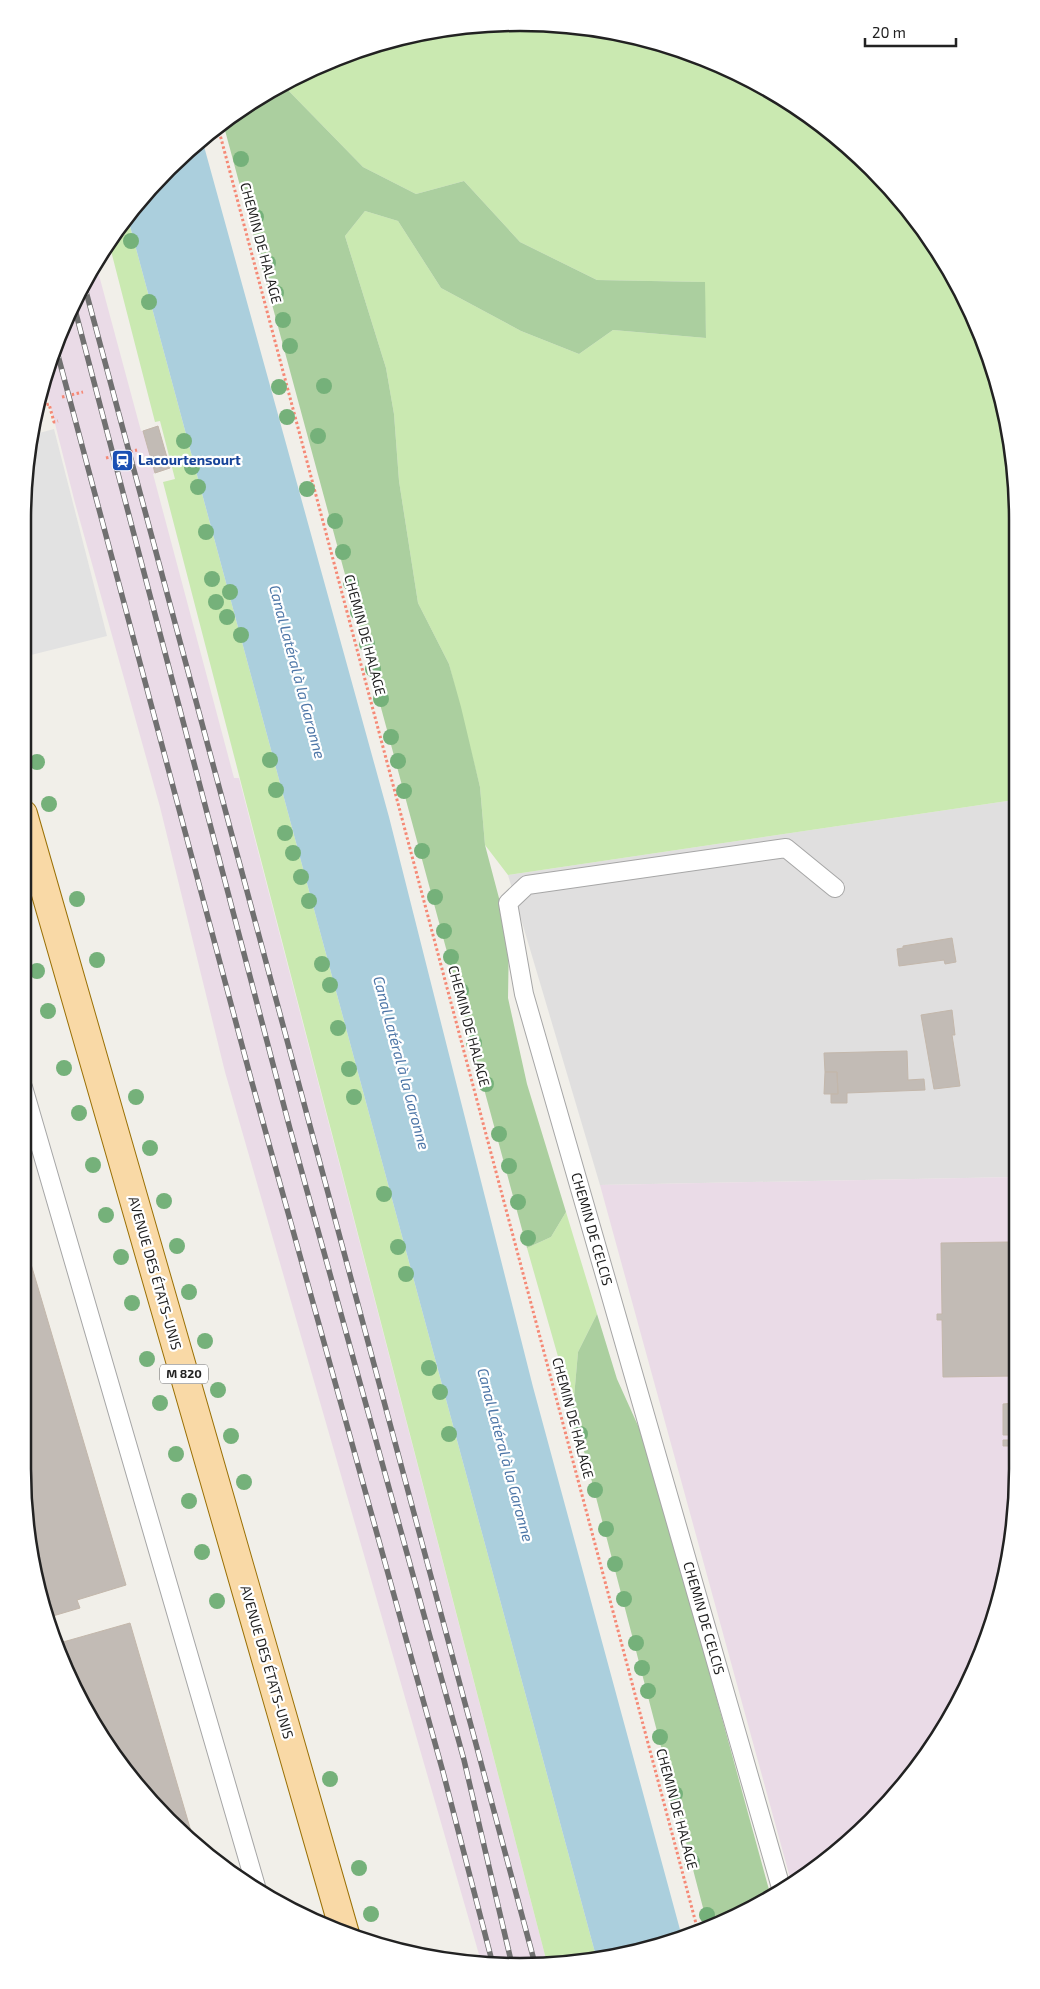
<svg xmlns="http://www.w3.org/2000/svg" width="1040" height="1989" font-family="'Exo 2',sans-serif">
<style>
.residential{fill:#e0dfdf}
.industrial{fill:#eadbe7}
.grass{fill:#cae9b1}
.forest{fill:#abcf9f}
.parking{fill:#e2e2e2}
.water{fill:#abcfdd}
.lines{fill:none;stroke-linecap:round;stroke-linejoin:round}
.stream{stroke:#abcfdd;stroke-width:9}
.building{fill:#c2bbb5;stroke:#c3b7ab}
.lane-casing{stroke:#a6a6a6;stroke-width:20}
.primary-casing{stroke:#9a7005;stroke-width:30}
.path{stroke:#f58976;stroke-width:3;stroke-dasharray:2.5 2.5;stroke-linecap:butt}
.lane{stroke:#fff;stroke-width:18}
.primary{stroke:#f9d9a6;stroke-width:28}
.rail-casing{stroke:#707070;stroke-width:5.5}
.rail{stroke:#fff;stroke-width:4;stroke-dasharray:11;stroke-linecap:butt}
.tree{fill:#75b17a}
.labels{text-anchor:middle;stroke-width:4.5;stroke-linejoin:round;paint-order:stroke}
.shield{fill:#fff;stroke:#646464;stroke-width:1}
.shield-label{font-size:12px;font-weight:bold;fill:#222}
.street-label{font-size:14px;fill:#222;stroke:#fff}
.transit-label{font-size:14px;font-weight:bold;fill:#164399;stroke:#fff;text-anchor:start}
.water-label{font-size:15px;font-style:italic;fill:#4d76a7;stroke:#fff}
.rim{fill:none;stroke:#222;stroke-width:2.5}
</style>
<rect width="100%" height="100%" fill="#f1efe9"/>
<path class="residential" d="M1014,800L1015,1177L600,1185L508,875Z"/>
<path class="industrial" d="M96,264L141,431L158,426L170,468L153,474L234,778H239L547,1963L482,1965L225,1072L160,807L75,503L44,380L74,300Z
M1015,1177L1016,1501L1001,1597L966,1689L915,1772L872,1821L792,1885L600,1185Z"/>
<path class="grass" d="M553,24L649,40L740,74L848,146L915,217L980,330L1013,455L1014,800L508,875L485,845L480,787L449,664L418,603L399,481L394,414L386,368L345,236L365,211L398,221L441,288L521,331L579,354L613,330L706,338L704,282L597,280L520,242L464,181L416,194L363,167L282,84L360,49L455,27Z
M127,215L597,1960L547,1963L163,482L175,479L160,421L155,422L109,243Z
M566,1212L597,1314L578,1352L573,1409L527,1248L551,1237Z"/>
<path class="forest" d="M282,84L363,167L416,194L464,181L520,242L597,280L705,282L706,338L613,330L579,354L521,331L441,288L398,221L365,211L345,236L386,368L394,414L399,481L418,603L449,664L461,707L480,787L485,845L509,936L508,998L527,1084L566,1212L551,1237L527,1248L223,123L271,89Z
M597,1314L617,1379L648,1448L771,1897L740,1915L708,1927L573,1409L578,1352Z"/>
<path class="parking" d="M54,429L107,636L23,657L24,488L32,435Z"/>
<path class="water" d="M202,139L389,817L533,1387L682,1937L649,1949L597,1960L127,215L192,146Z"/>
<g class="lines">
<path class="stream" d="M681,1934L687,1935"/>
</g>
<path class="building" d="M158,426L170,468L155,473L143,431Z
M952,938L956,962L945,964L944,960L899,966L897,949L903,948V946Z
M952,1010L955,1035H952L960,1086L934,1089L921,1015Z
M907,1051L908,1080L924,1079L925,1090L847,1093V1103H831V1094H838L837,1072H825L824,1053Z
M825,1072H837L838,1094H824Z
M23,1237L126,1585L77,1600L80,1608L46,1618L32,1566L22,1469Z
M1010,1242L1012,1328H1016V1376L943,1377L942,1320H937V1314H942L941,1243Z
M1016,1403V1454H1010V1446H1003V1440H1010V1435H1003V1404Z
M1013,1471H1016V1498H1013Z
M130,1623L195,1845L125,1772L89,1717L56,1644Z"/>
<g class="lines">
<defs>
<path id="lane" d="M23,1087L257,1890
M782,1891L524,994L508,903L527,885L786,848L835,888"/>
<path id="primary" d="M23,814L345,1934"/>
</defs>
<use href="#lane" class="lane-casing"/>
<use href="#primary" class="primary-casing"/>
<path class="path" d="M218,127L698,1931
M62,397L83,392
M37,408L49,404L54,422L58,421
M106,458L137,450"/>
<use href="#lane" class="lane"/>
<use href="#primary" class="primary"/>
<defs>
<path id="rail" d="M84,284L535,1964
M73,302L290,1129L464,1760L512,1965
M56,348L251,1079L443,1772L493,1965"/>
</defs>
<use href="#rail" class="rail-casing"/>
<use href="#rail" class="rail"/>
</g>
<g class="tree">
<circle cx="241" cy="159" r="8"/>
<circle cx="256" cy="217" r="8"/>
<circle cx="131" cy="241" r="8"/>
<circle cx="268" cy="263" r="8"/>
<circle cx="276" cy="293" r="8"/>
<circle cx="149" cy="302" r="8"/>
<circle cx="283" cy="320" r="8"/>
<circle cx="290" cy="346" r="8"/>
<circle cx="324" cy="386" r="8"/>
<circle cx="279" cy="387" r="8"/>
<circle cx="287" cy="417" r="8"/>
<circle cx="318" cy="436" r="8"/>
<circle cx="184" cy="441" r="8"/>
<circle cx="192" cy="467" r="8"/>
<circle cx="198" cy="487" r="8"/>
<circle cx="307" cy="489" r="8"/>
<circle cx="335" cy="521" r="8"/>
<circle cx="206" cy="532" r="8"/>
<circle cx="343" cy="552" r="8"/>
<circle cx="212" cy="579" r="8"/>
<circle cx="351" cy="583" r="8"/>
<circle cx="230" cy="592" r="8"/>
<circle cx="216" cy="602" r="8"/>
<circle cx="358" cy="612" r="8"/>
<circle cx="227" cy="617" r="8"/>
<circle cx="241" cy="635" r="8"/>
<circle cx="367" cy="644" r="8"/>
<circle cx="373" cy="669" r="8"/>
<circle cx="381" cy="699" r="8"/>
<circle cx="391" cy="737" r="8"/>
<circle cx="270" cy="760" r="8"/>
<circle cx="398" cy="761" r="8"/>
<circle cx="37" cy="762" r="8"/>
<circle cx="276" cy="790" r="8"/>
<circle cx="404" cy="791" r="8"/>
<circle cx="49" cy="804" r="8"/>
<circle cx="285" cy="833" r="8"/>
<circle cx="422" cy="851" r="8"/>
<circle cx="293" cy="853" r="8"/>
<circle cx="301" cy="877" r="8"/>
<circle cx="435" cy="897" r="8"/>
<circle cx="77" cy="899" r="8"/>
<circle cx="309" cy="901" r="8"/>
<circle cx="444" cy="931" r="8"/>
<circle cx="451" cy="957" r="8"/>
<circle cx="97" cy="960" r="8"/>
<circle cx="322" cy="964" r="8"/>
<circle cx="37" cy="971" r="8"/>
<circle cx="330" cy="985" r="8"/>
<circle cx="461" cy="991" r="8"/>
<circle cx="48" cy="1011" r="8"/>
<circle cx="338" cy="1028" r="8"/>
<circle cx="474" cy="1043" r="8"/>
<circle cx="64" cy="1068" r="8"/>
<circle cx="349" cy="1069" r="8"/>
<circle cx="486" cy="1084" r="8"/>
<circle cx="136" cy="1097" r="8"/>
<circle cx="354" cy="1097" r="8"/>
<circle cx="79" cy="1113" r="8"/>
<circle cx="499" cy="1134" r="8"/>
<circle cx="150" cy="1148" r="8"/>
<circle cx="93" cy="1165" r="8"/>
<circle cx="509" cy="1166" r="8"/>
<circle cx="384" cy="1194" r="8"/>
<circle cx="164" cy="1201" r="8"/>
<circle cx="518" cy="1202" r="8"/>
<circle cx="106" cy="1215" r="8"/>
<circle cx="528" cy="1238" r="8"/>
<circle cx="177" cy="1246" r="8"/>
<circle cx="398" cy="1247" r="8"/>
<circle cx="121" cy="1257" r="8"/>
<circle cx="406" cy="1274" r="8"/>
<circle cx="189" cy="1292" r="8"/>
<circle cx="132" cy="1303" r="8"/>
<circle cx="205" cy="1341" r="8"/>
<circle cx="147" cy="1359" r="8"/>
<circle cx="429" cy="1368" r="8"/>
<circle cx="218" cy="1390" r="8"/>
<circle cx="440" cy="1392" r="8"/>
<circle cx="160" cy="1403" r="8"/>
<circle cx="449" cy="1434" r="8"/>
<circle cx="580" cy="1434" r="8"/>
<circle cx="231" cy="1436" r="8"/>
<circle cx="176" cy="1454" r="8"/>
<circle cx="244" cy="1482" r="8"/>
<circle cx="595" cy="1490" r="8"/>
<circle cx="189" cy="1501" r="8"/>
<circle cx="606" cy="1529" r="8"/>
<circle cx="202" cy="1552" r="8"/>
<circle cx="615" cy="1564" r="8"/>
<circle cx="624" cy="1599" r="8"/>
<circle cx="217" cy="1601" r="8"/>
<circle cx="636" cy="1643" r="8"/>
<circle cx="642" cy="1668" r="8"/>
<circle cx="648" cy="1691" r="8"/>
<circle cx="660" cy="1737" r="8"/>
<circle cx="330" cy="1779" r="8"/>
<circle cx="675" cy="1794" r="8"/>
<circle cx="692" cy="1862" r="8"/>
<circle cx="359" cy="1868" r="8"/>
<circle cx="371" cy="1914" r="8"/>
<circle cx="707" cy="1915" r="8"/>
</g>
<defs>
<symbol id="station-square" viewBox="-11 -11 22 22"><rect x="-9" y="-9" width="18" height="18" rx="4" fill="#1a4fb4" stroke="#fff"/><path d="M-3-6H3Q5-6 5-4V2Q5 4 3 4L4.5 6H3L1.5 4h-3L-3 6H-4.5L-3 4Q-5 4-5 2V-4Q-5-6-3-6ZM-3.5-4v3h7v-3ZM-3.5 1v1.5H-2V1ZM2 1v1.5H3.5V1Z" fill="#fff"/></symbol>
</defs>
<g fill-rule="evenodd">
<use href="#station-square" x="110" y="448" width="25" height="25"/>
</g>
<g class="labels">
<rect class="shield" x="160" y="1364.5" width="48" height="19" rx="4"/>
<g class="shield-label">
<text x="184" y="1378">M 820</text>
</g>
<g class="street-label">
<text transform="translate(261 243) rotate(75)" y="5">CHEMIN DE HALAGE</text>
<text transform="translate(365 635) rotate(75)" y="5">CHEMIN DE HALAGE</text>
<text transform="translate(469 1026) rotate(75)" y="5">CHEMIN DE HALAGE</text>
<text transform="translate(592 1229) rotate(74)" y="5">CHEMIN DE CELCIS</text>
<text transform="translate(155 1273) rotate(74)" y="5">AVENUE DES ÉTATS-UNIS</text>
<text transform="translate(573 1418) rotate(75)" y="5">CHEMIN DE HALAGE</text>
<text transform="translate(704 1618) rotate(74)" y="5">CHEMIN DE CELCIS</text>
<text transform="translate(267 1662) rotate(74)" y="5">AVENUE DES ÉTATS-UNIS</text>
<text transform="translate(677 1809) rotate(75)" y="5">CHEMIN DE HALAGE</text>
</g>
<g class="transit-label">
<text x="138" y="465">Lacourtensourt</text>
</g>
<g class="water-label">
<text transform="translate(297 672) rotate(75)" y="5">Canal Latéral à la Garonne</text>
<text transform="translate(401 1063) rotate(75)" y="5">Canal Latéral à la Garonne</text>
<text transform="translate(505 1455) rotate(75)" y="5">Canal Latéral à la Garonne</text>
</g>
</g>
<path d="M0 0H1040V1989H0ZM520 31H520A489 489 0 0 1 1009 520V1469A489 489 0 0 1 520 1958H520A489 489 0 0 1 31 1469V520A489 489 0 0 1 520 31Z" fill="#fff" fill-rule="evenodd"/>
<path class="rim" d="M520 31H520A489 489 0 0 1 1009 520V1469A489 489 0 0 1 520 1958H520A489 489 0 0 1 31 1469V520A489 489 0 0 1 520 31Z"/>
<path d="M865 38v8h91v-8" fill="none" stroke="#222222" stroke-width="2.5"/>
<text x="872" y="38" font-size="15" fill="#222222" stroke="#ffffff" stroke-width="4" paint-order="stroke">20 m</text>
</svg>
